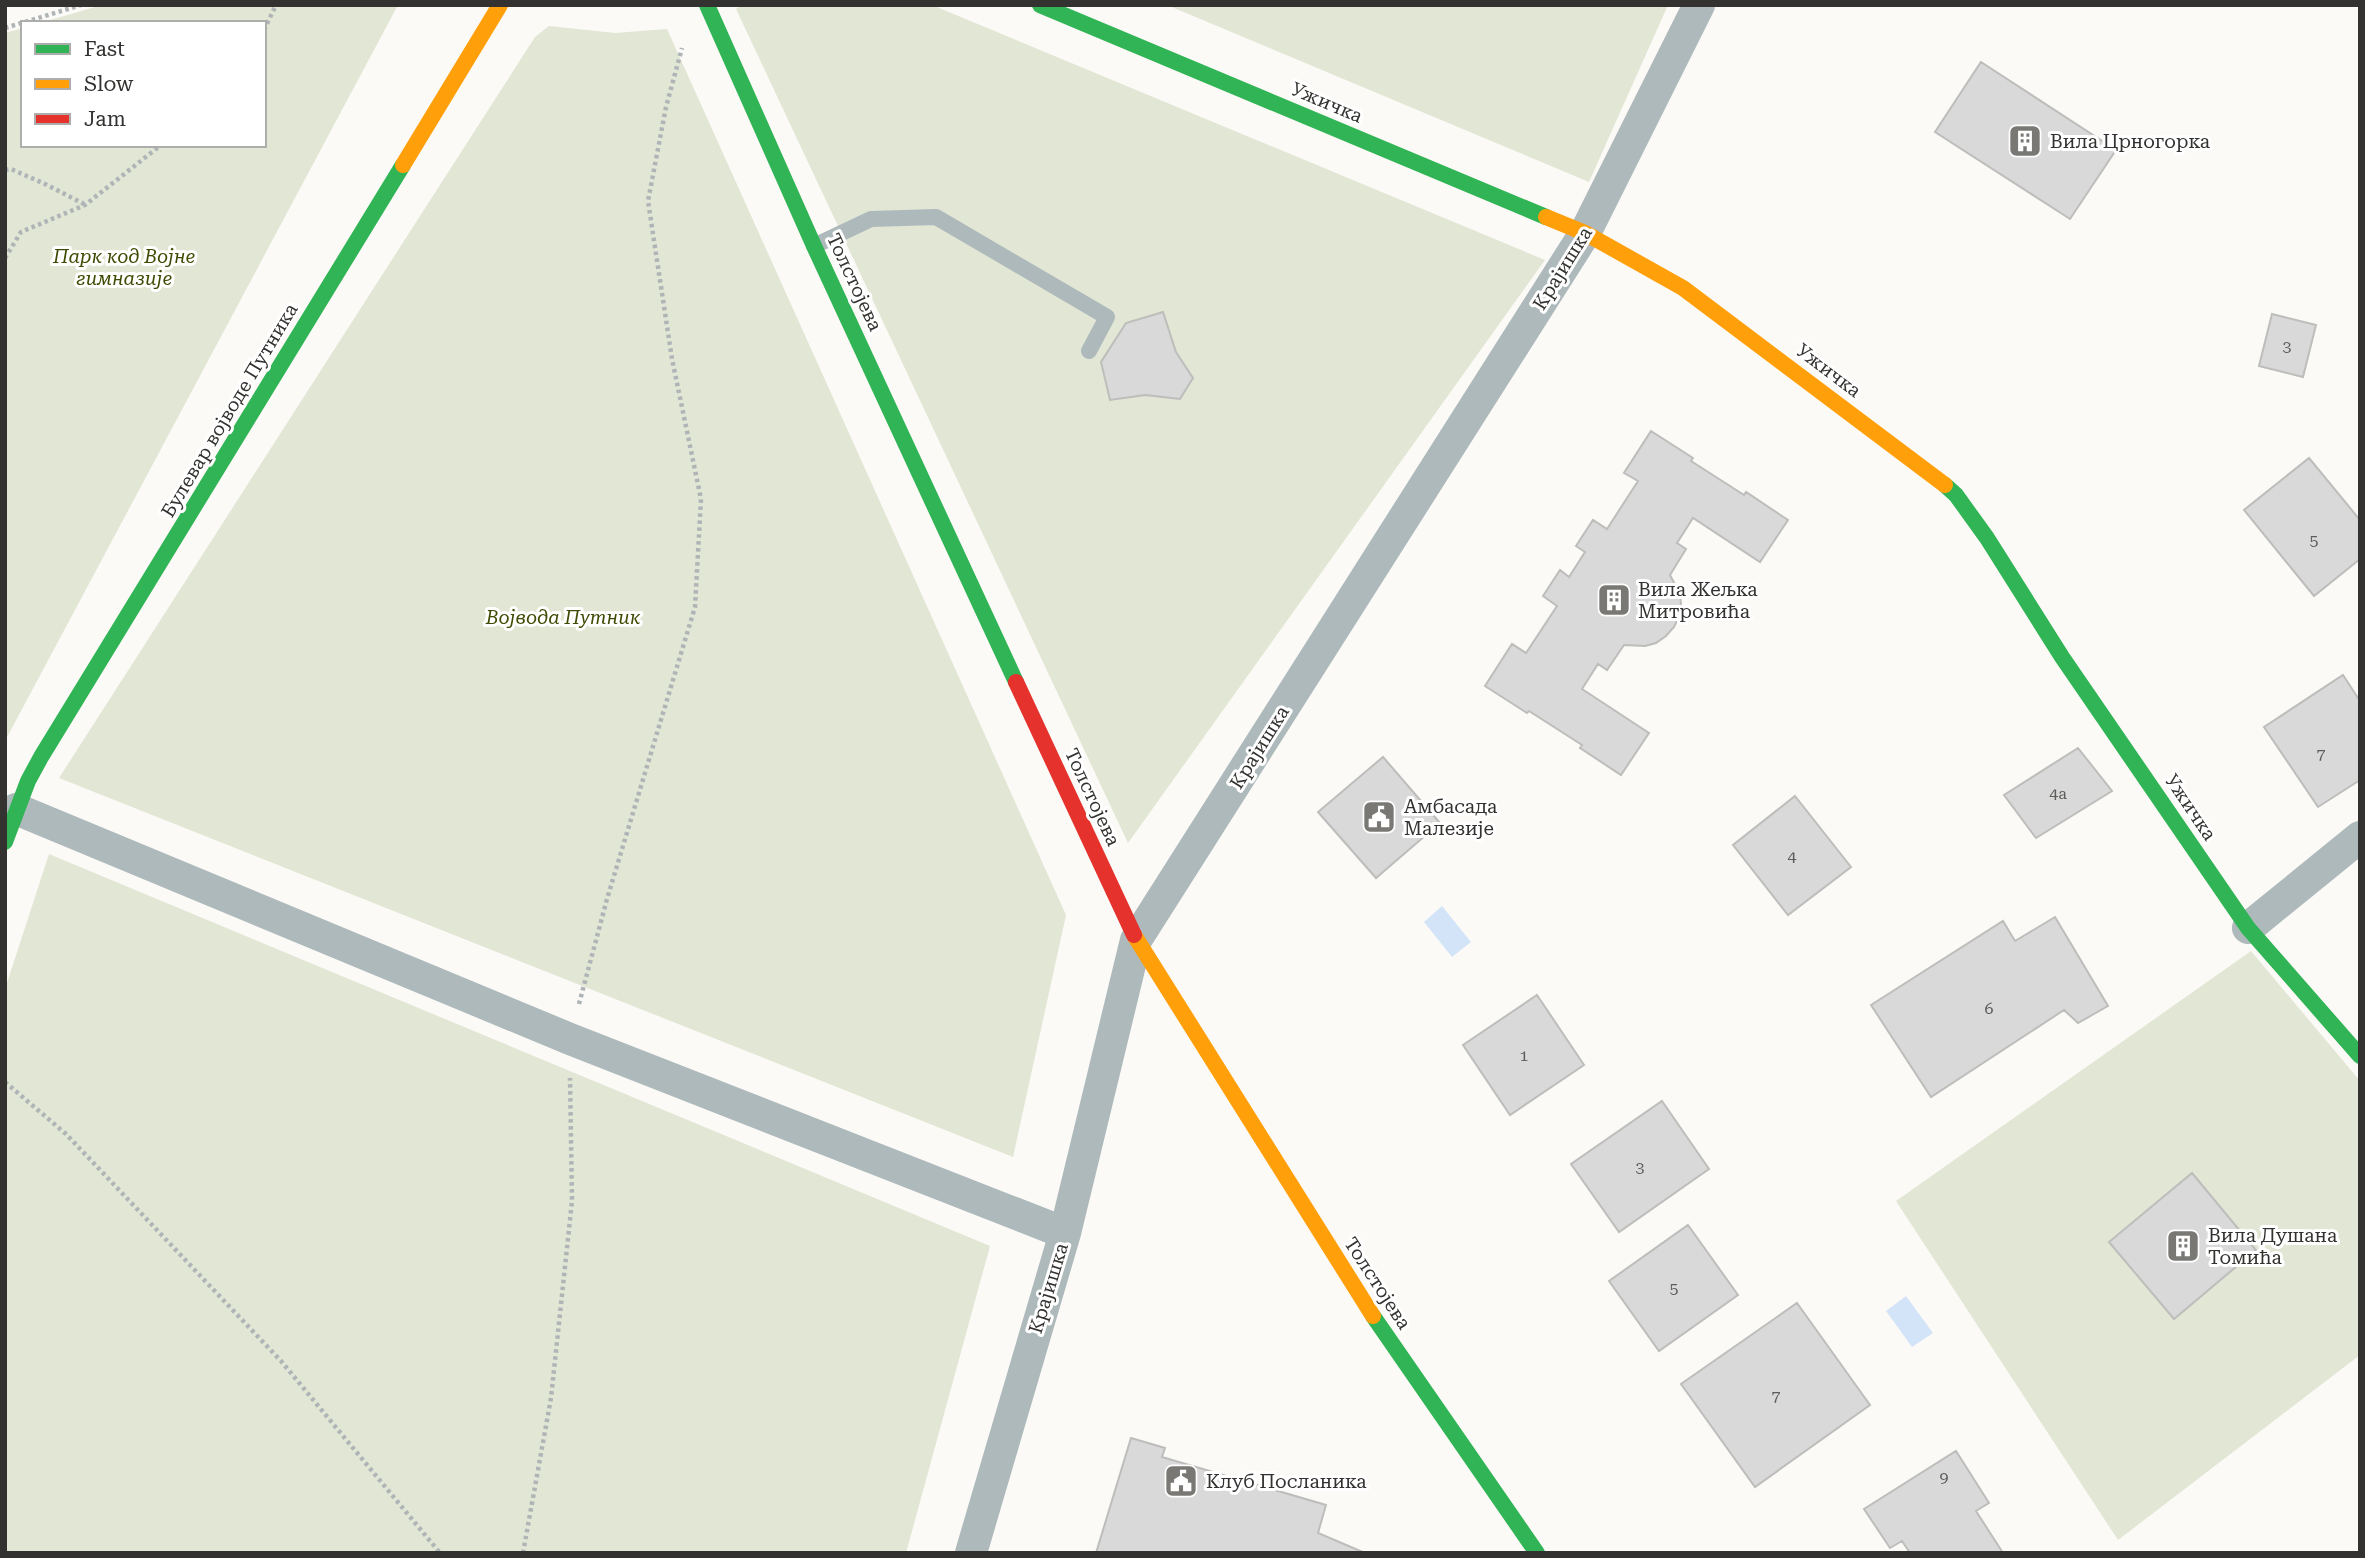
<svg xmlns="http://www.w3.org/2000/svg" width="2365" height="1558" font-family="'Roboto Serif',serif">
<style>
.green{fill:#e2e6d4}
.water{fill:#d4e4f8}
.building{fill:#d9d9d9;stroke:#bdbdbc;stroke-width:2}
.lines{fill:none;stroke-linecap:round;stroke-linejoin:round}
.path{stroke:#afb5b7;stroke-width:4.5;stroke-dasharray:3.5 3.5;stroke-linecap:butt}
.lane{stroke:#aeb9bc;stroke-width:16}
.street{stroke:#aeb9bc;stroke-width:32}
.fast{stroke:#30b455;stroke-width:16}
.slow{stroke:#ff9f0a;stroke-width:16}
.jam{stroke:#e5322d;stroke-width:16}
.labels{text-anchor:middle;stroke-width:6;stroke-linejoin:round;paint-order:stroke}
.number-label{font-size:16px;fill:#5c5c5a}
.street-label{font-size:19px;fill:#333230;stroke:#fff}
.poi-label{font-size:19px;fill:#333230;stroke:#fff;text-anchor:start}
.park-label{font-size:19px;font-style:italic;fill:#3f4b02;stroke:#fff}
</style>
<rect width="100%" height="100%" fill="#fbfaf6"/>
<path class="green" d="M102,5H398L5,741V33L23,28V145H264V23H40Z
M742,5H932L1545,260L1128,843L736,9Z
M1167,5H1668L1589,182Z
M549,26L615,33L667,29L1066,915L1013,1157L59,778L535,37Z
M49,854L990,1246L906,1553H5V989Z
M2251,951L2360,1081V1355L2118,1540L1896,1201Z"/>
<path class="water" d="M1442,906L1471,942L1452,957L1424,922Z
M1906,1296L1933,1333L1912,1347L1886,1311Z"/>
<path class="building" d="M1981,62L2116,150L2070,219L1935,132Z
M1163,312L1176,352L1193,378L1180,399L1145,395L1110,400L1101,362L1126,323Z
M2272,314L2316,325L2303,377L2259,366Z
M1651,431L1693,458L1691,461L1744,495L1746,492L1788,520L1760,562L1693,518L1677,543L1686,549L1670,575L1680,594L1681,604L1679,617L1674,627L1666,636L1656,643L1645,646L1624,645L1607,670L1598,664L1582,689L1649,733L1621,775L1580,748L1582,745L1529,711L1527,713L1485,686L1512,644L1526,653L1557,606L1543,596L1560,570L1569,577L1585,552L1576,546L1593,520L1607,529L1638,481L1624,473Z
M2309,458L2360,520V559L2314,596L2244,510Z
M2343,675L2360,701V780L2318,807L2264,727Z
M2078,748L2112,791L2036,838L2004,795Z
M1383,757L1440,823L1376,878L1318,812Z
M1795,796L1851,867L1788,915L1733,845Z
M2055,917L2108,1006L2078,1023L2064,1010L1931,1097L1871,1005L2003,921L2015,941Z
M1537,995L1584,1065L1510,1115L1463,1045Z
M1662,1101L1709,1169L1619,1232L1571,1164Z
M2192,1173L2256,1250L2174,1319L2109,1242Z
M1688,1225L1738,1295L1659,1351L1609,1281Z
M1797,1303L1870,1405L1755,1487L1681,1384Z
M1131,1438L1165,1448L1162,1457L1326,1505L1318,1533L1365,1553H1096Z
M1956,1451L1989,1503L1976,1511L2003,1553H1910L1902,1541L1890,1548L1864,1509Z"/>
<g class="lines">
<path class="path" d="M5,28L81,5
M264,30L276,5
M5,170L11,169L45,184L84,204
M5,258L21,232L85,205L161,145
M579,1004L607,899L695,607L701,499L672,359L648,201L666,107L682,48
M5,1082L66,1134L281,1361L440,1553
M523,1553L551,1398L572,1201L570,1078"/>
<path class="lane" d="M814,246L871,219L936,217L1107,317L1089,351"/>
<path class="street" d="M16,809L570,1039L1065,1233
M2248,928L2360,837
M971,1553L1065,1233L1136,940L1585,233L1699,5"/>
<path class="fast" d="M707,5L814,246L1016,682
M1040,5L1546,217
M1945,485L1956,495L1987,538L2062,657L2248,928L2360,1056
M5,842L28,781L41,757L403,165
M1373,1316L1537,1553"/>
<path class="slow" d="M403,165L500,5
M1546,217L1585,233L1683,288L1945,485
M1134,935L1373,1316"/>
<path class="jam" d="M1016,682L1134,935"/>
</g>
<defs>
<symbol id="building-square" viewBox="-11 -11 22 22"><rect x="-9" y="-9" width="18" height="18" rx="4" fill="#797875" stroke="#fff"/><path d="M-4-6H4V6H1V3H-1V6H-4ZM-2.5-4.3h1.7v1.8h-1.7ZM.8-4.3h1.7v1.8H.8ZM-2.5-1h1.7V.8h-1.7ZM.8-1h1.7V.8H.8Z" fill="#fff"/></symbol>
<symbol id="civic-square" viewBox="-11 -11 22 22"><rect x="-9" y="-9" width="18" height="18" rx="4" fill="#797875" stroke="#fff"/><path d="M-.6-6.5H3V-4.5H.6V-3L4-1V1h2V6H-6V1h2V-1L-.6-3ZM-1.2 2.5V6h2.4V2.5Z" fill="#fff"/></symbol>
</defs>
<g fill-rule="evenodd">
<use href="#building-square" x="2006" y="122" width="38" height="38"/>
<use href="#building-square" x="1595" y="581" width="38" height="38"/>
<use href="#civic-square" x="1360" y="798" width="38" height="38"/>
<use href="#building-square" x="2164" y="1227" width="38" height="38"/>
<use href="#civic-square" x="1162" y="1462" width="38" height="38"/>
</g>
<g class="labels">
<g class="number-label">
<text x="2287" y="352">3</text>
<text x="2314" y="546">5</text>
<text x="2321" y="759">7</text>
<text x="2058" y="799">4a</text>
<text x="1792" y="862">4</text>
<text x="1989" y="1014">6</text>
<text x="1524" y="1061">1</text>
<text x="1640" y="1173">3</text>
<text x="1674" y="1294">5</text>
<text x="1776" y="1401">7</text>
<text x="1944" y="1483">9</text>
</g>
<g class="street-label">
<text transform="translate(1327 102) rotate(23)" y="7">Ужичка</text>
<text transform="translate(1562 268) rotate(-58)" y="7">Крајишка</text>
<text transform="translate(855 282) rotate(65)" y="7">Толстојева</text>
<text transform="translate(1829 370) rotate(37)" y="7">Ужичка</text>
<text transform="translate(229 410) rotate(-59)" y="7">Булевар војводе Путника</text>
<text transform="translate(1259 747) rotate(-58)" y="7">Крајишка</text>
<text transform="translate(1093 797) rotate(65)" y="7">Толстојева</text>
<text transform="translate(2191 807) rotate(56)" y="7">Ужичка</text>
<text transform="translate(1378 1283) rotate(57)" y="7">Толстојева</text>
<text transform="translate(1048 1288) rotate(-73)" y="7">Крајишка</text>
</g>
<g class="poi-label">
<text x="2050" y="148">Вила Црногорка</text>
<text x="1638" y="596">Вила Жељка<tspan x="1638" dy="22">Митровића</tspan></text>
<text x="1404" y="813">Амбасада<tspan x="1404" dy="22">Малезије</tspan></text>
<text x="2208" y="1242">Вила Душана<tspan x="2208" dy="22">Томића</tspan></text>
<text x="1206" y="1488">Клуб Посланика</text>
</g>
<g class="park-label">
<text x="124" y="263">Парк код Војне<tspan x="124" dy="22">гимназије</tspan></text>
<text x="563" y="624">Војвода Путник</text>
</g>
</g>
<rect width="2365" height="1558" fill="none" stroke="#333230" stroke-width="14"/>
<rect x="21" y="21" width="245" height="126" fill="#ffffff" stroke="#adadac" stroke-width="2"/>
<rect x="35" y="44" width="35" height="10" fill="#30b455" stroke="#adadac" stroke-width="2"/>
<text x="84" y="56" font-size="21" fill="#333230">Fast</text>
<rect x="35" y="79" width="35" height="10" fill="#ff9f0a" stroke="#adadac" stroke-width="2"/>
<text x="84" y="91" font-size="21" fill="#333230">Slow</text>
<rect x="35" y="114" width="35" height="10" fill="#e5322d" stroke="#adadac" stroke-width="2"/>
<text x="84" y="126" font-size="21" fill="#333230">Jam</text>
</svg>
